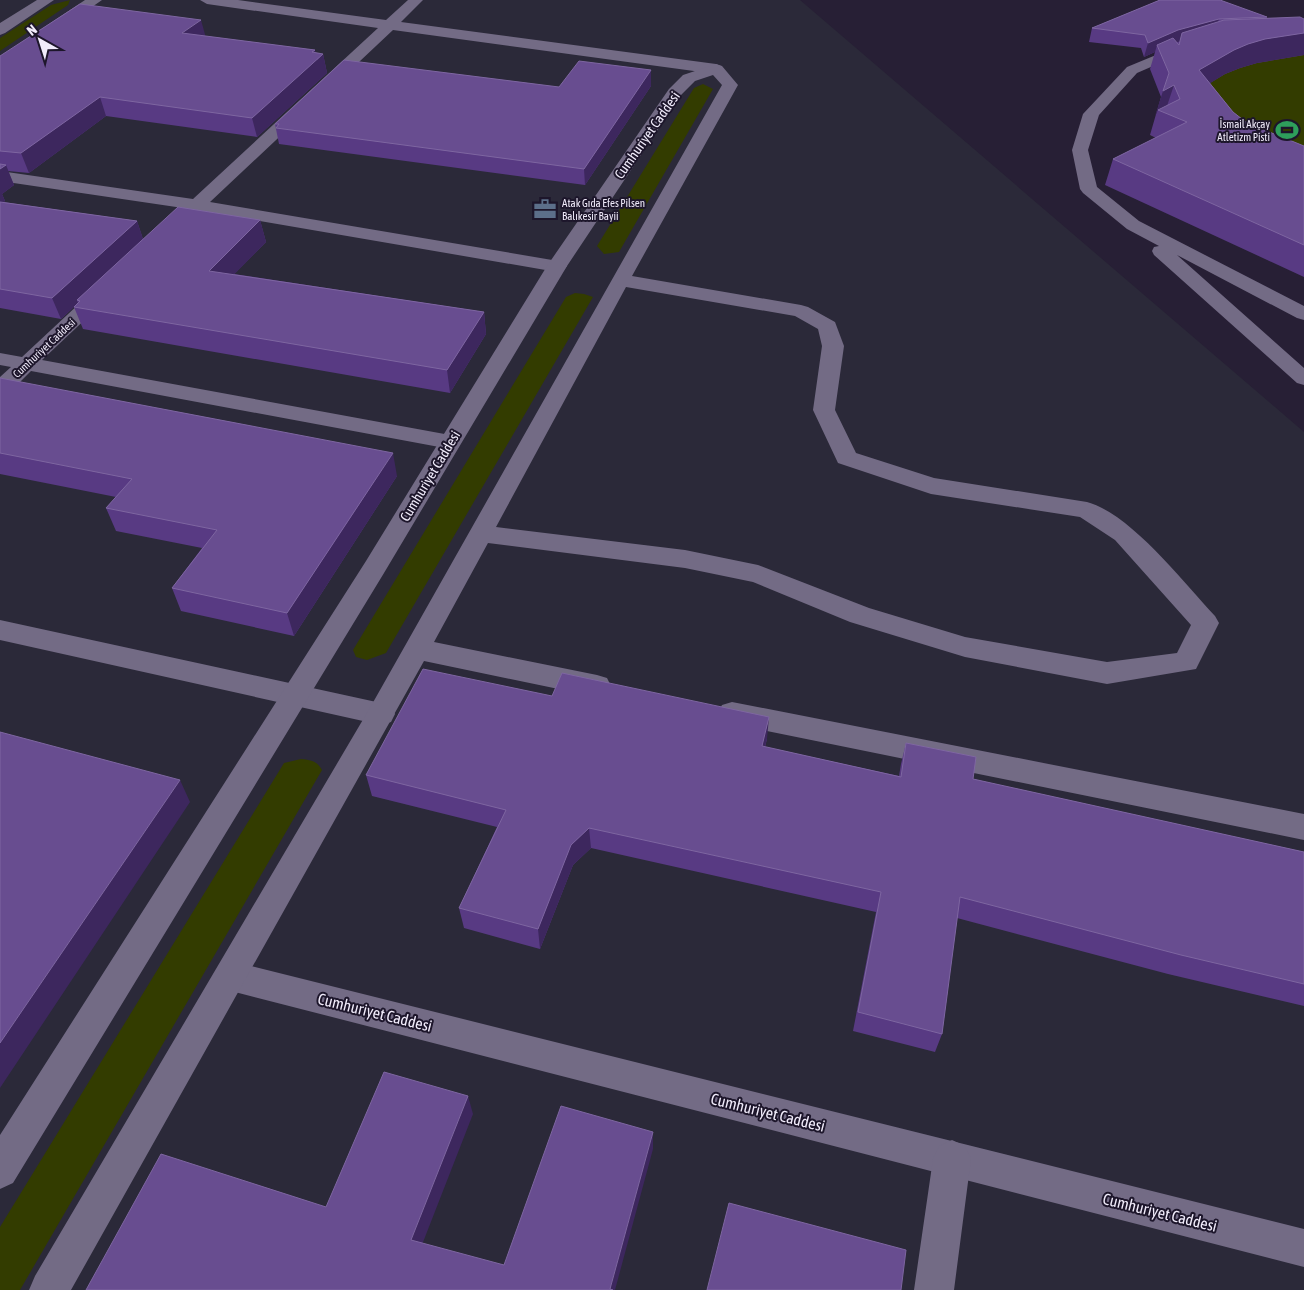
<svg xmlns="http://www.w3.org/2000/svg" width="1304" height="1290" font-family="'Asap Condensed',sans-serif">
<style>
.industrial{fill:#2b2939}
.green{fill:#333c00}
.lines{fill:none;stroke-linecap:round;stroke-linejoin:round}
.lane{fill:#736b85;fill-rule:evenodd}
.street{fill:#736b85;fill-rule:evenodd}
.wall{fill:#583a83}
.shaded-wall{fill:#3d275e}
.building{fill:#684d90;stroke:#7e66a1}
.labels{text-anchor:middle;stroke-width:4;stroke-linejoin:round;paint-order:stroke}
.far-poi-label{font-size:11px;fill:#f1ecfb;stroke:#1d162b;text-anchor:end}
.far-street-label{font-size:11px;fill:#f1ecfb;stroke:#1d162b}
.street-label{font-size:14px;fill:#f1ecfb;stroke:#1d162b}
.near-street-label{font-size:16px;fill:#f1ecfb;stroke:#1d162b}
</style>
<rect width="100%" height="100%" fill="#271f35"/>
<path class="industrial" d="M0,0H800L1304,432V1290H0Z"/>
<path class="green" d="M70,0L68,5L0,51V38L51,5Z
M1304,43V202L1150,135L1172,124L1164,91Z
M703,84L713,89L619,252L604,254L597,246L694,88Z
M575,293L584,294L593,297L386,653L367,660L356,657L353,650L566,297Z
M301,759C311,760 317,761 322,770L20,1290H0V1227L284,763Z"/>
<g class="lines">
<path class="lane" d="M200,0H238L386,20L408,0H423L401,22L716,64L721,66L724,69L721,72L716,74L393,30L210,202L564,262L567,266L564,270L557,272L201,211C190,222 177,241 160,237L158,233L183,208L0,181V171L193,199L378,28L207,4Z
M1185,43L1190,44L1192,47L1190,50L1137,73L1099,115L1088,150L1097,187L1139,221L1304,306V320L1297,318L1177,255L1304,368V385L1297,383L1154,255L1152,251L1154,247L1159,246L1127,229L1083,193L1080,189L1072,150L1083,114L1127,67Z
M103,286L110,288L113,292L110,296L42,360L450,435L458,437L461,442L458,447L450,449L31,371L8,394L0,395V377L11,367L0,365V353L22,357L96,288Z
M0,620L381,703L391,706L395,714L391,722L381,725L0,640Z
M231,961L1304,1229V1267L231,991L219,987L215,976L219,965Z"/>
<path class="street" d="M37,0H54L5,33L0,35V23Z
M85,0H102L6,67L0,69V57Z
M716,64L722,66L738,85L632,276L801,305L808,307L835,322L844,346L835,410L856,453L934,478L1087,502C1131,514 1183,582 1215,616L1219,623L1196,669L1107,684L965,657L850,622L753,582L685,568L488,543L434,642L597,675L607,678L611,686L607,694L597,697L424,661L71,1290H29L35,1276L371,706L722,85L713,75L695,81L681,95L567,266L384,573L13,1183L0,1189V1135L366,561L547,266L669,89L683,75ZM626,287L795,316L818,329L822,346L813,410L838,463L931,494L1080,517L1115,540L1191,625L1177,653L1107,662L965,637L869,608L758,565L685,550L496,527Z
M732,702L1304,814V840L732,724L722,721L718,713L722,705Z
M952,1140L965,1146L971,1159L954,1290H914L933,1159L939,1146Z"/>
</g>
<path class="wall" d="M1160,0L1267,17L1266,18L1304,19V55L1257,63L1240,68L1225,74L1210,83L1233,112L1247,123L1304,146V277L1105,185L1113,159L1156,138L1150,135L1161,97L1150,69L1155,52L1144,57L1141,48L1089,42L1092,28Z
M205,36L315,50V53L323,54L327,73L257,137L106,116L29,173L8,171L14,185L2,194L5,201L3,202L137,221L143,239L260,220L266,242L234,274L484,312L486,334L450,393L83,329L74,307L78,303L61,319L0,308V56Z
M651,86L585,185L279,144L275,124L559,87Z
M0,378L397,476L294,636L181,611L172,588L202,548L116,531L106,508L116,497L0,474Z
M552,696L767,739L765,747L899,776L901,764L906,743L973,779L1304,852V1006L1168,974L957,918L942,1034L935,1052L853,1031L876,912L591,848L573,865L540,949L464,928L459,908L497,827L372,796L366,775Z"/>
<path class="shaded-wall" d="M1219,19L1215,32L1174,43L1157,45L1155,52L1144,57L1148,43L1178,30Z
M201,20L206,38L182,33Z
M1304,33V55L1257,63L1240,68L1225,74L1191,95L1199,70L1234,50L1248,44L1265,39Z
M315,50L317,60L323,54L327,73L257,137L252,118Z
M651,70V86L585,185L584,169Z
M1174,85L1166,109L1158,110L1155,116L1163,91Z
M100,97L106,116L29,173L21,153Z
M6,165L14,185L2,194L5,201L0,205V169Z
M260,220L266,242L216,293L209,271Z
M137,221L144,242L77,300L78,303L61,319L52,298Z
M484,312L486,334L450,393L447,370Z
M393,453L397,476L294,636L287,613Z
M769,717L767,739L759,768L762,746Z
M180,780L190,802L0,1088V1043Z
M589,828L591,848L573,865L540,949L538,929L571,845Z
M468,1096L473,1114L418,1255L411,1240Z
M653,1132V1149L615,1290H610Z"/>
<path class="building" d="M1160,0H1220L1267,17L1219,19L1178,30L1148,43L1145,35L1092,28Z
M80,4L201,20L182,33L315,50L312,52L323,54L252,118L100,97L21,153L0,151V56Z
M1300,17L1304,19V33L1265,39L1248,44L1234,50L1199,70L1233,112L1247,123L1304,146V245L1113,159L1187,122L1158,110L1180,99L1174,85L1163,91L1169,73L1157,45L1173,38L1179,45L1182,33L1224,20Z
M344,60L559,87L579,61L651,70L584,169L276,128L279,124H275Z
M0,164L6,165L0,169Z
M0,202L137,221L52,298L0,289Z
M178,207L260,220L209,271L484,312L447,370L74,307L80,301L77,300Z
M0,378L393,453L287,613L172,588L217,530L106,508L132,479L0,453Z
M423,669L552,696L562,673L769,717L762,746L901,777L906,743L976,757L973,779L1304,852V984L1181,955L960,897L942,1034L858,1012L881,892L589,828L571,845L538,929L459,908L506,810L366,775Z
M0,732L180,780L0,1043Z
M384,1072L468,1096L411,1240L504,1265L561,1106L653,1132L610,1289L613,1290H86L161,1154L326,1207Z
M729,1203L906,1250L901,1290H707Z"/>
<defs>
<symbol id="stadium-bare" viewBox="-9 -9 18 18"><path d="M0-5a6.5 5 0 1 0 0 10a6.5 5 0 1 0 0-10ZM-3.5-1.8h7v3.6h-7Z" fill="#2e9e5b" stroke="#1d162b" stroke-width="2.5" paint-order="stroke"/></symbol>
<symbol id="office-bare" viewBox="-9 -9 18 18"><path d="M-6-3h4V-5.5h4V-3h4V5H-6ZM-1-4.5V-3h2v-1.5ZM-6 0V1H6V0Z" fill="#5c6f8a" stroke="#1d162b" stroke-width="2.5" paint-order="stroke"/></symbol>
</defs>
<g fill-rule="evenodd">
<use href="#stadium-bare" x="1271" y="114" width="32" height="32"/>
<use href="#office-bare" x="529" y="193" width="32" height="32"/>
</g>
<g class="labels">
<g class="far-poi-label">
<text x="1270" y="128">İsmail Akçay<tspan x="1270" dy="13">Atletizm Pisti</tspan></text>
<text x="562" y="207" text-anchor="start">Atak Gıda Efes Pilsen<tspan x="562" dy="13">Balıkesir Bayii</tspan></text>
</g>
<g class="far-street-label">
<text transform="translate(44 348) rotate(-43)" y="4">Cumhuriyet Caddesi</text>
</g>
<g class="street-label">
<text transform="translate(647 135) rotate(-55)" y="5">Cumhuriyet Caddesi</text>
<text transform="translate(430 476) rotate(-59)" y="5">Cumhuriyet Caddesi</text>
</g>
<g class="near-street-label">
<text transform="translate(375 1012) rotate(14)" y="6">Cumhuriyet Caddesi</text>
<text transform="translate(768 1112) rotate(14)" y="6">Cumhuriyet Caddesi</text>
<text transform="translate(1160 1212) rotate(14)" y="6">Cumhuriyet Caddesi</text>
</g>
</g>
<g transform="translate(40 40) rotate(321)" stroke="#1d162b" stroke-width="4" paint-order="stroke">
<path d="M0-4L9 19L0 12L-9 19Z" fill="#f1ecfb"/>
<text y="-8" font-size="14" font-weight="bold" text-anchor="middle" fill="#f1ecfb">N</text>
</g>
</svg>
